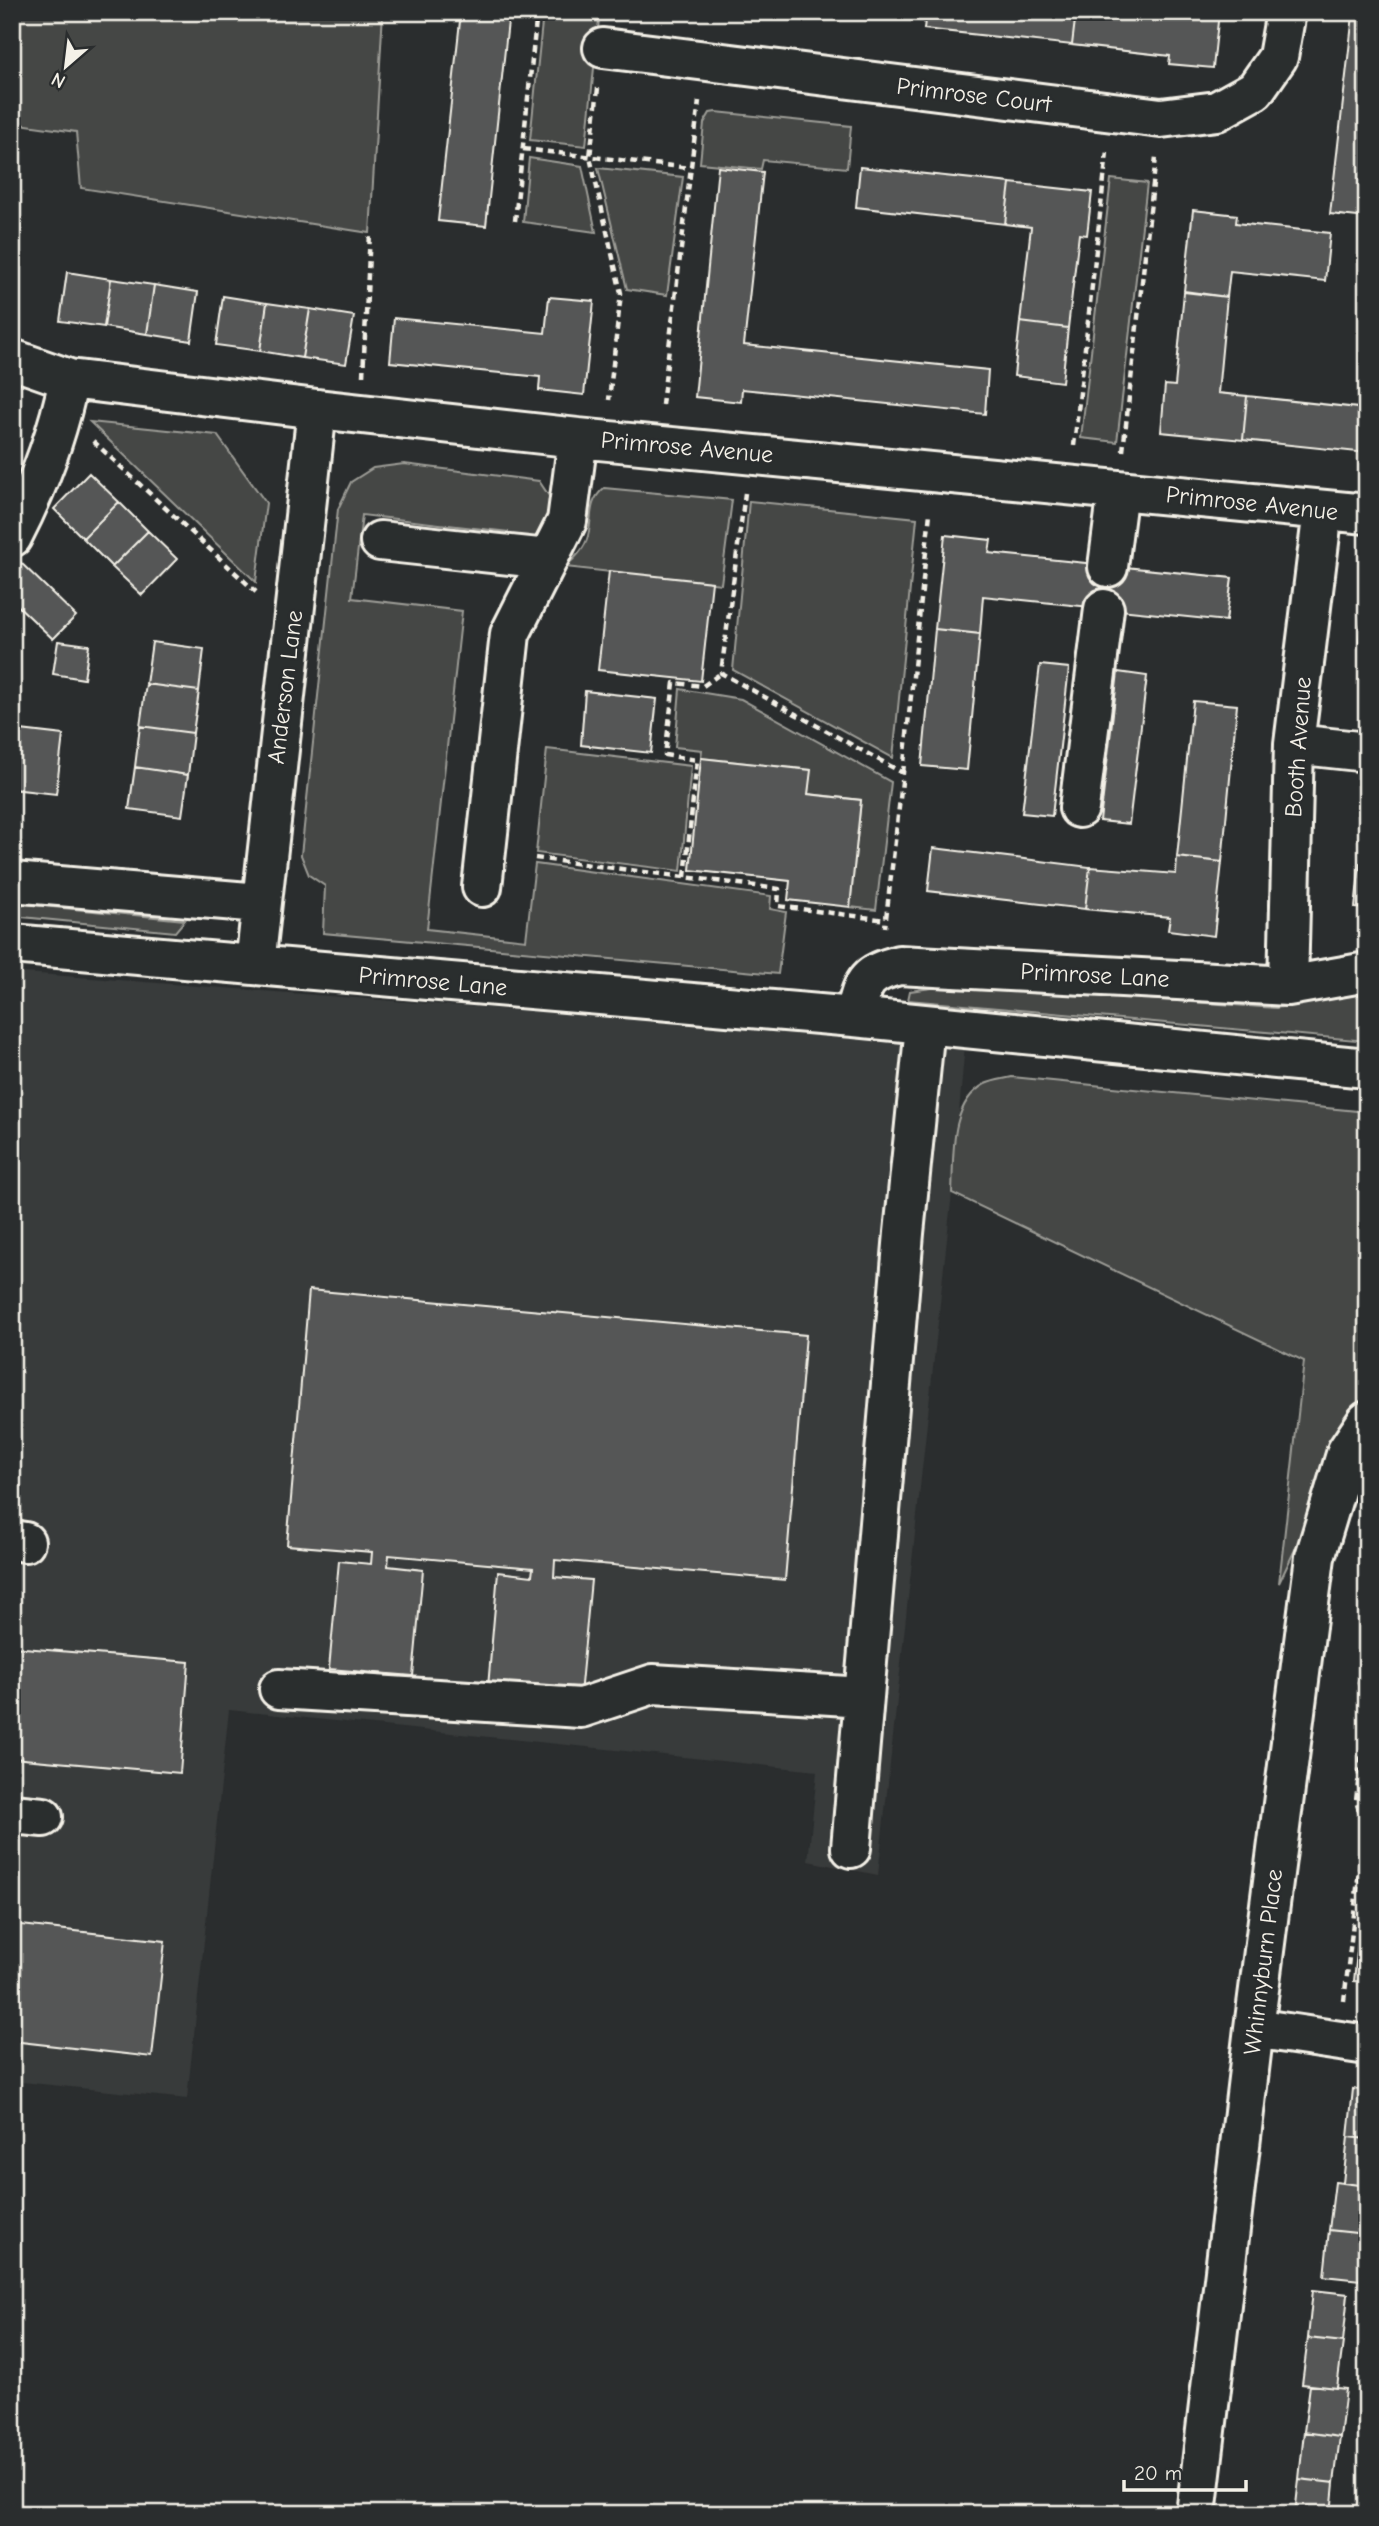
<svg xmlns="http://www.w3.org/2000/svg" width="1379" height="2526" font-family="'Comic Neue',sans-serif">
<style>
.built{fill:#373a3a}
.green{fill:#444645;stroke:#9c9c96;stroke-width:2}
.building{fill:#555756;stroke:#f4f1e8;stroke-width:2}
.lines{fill:none;stroke-linecap:round;stroke-linejoin:round}
.minor-casing{stroke:#f4f1e8;stroke-width:44}
.path{stroke:#f4f1e8;stroke-width:4.5;stroke-dasharray:7 5;stroke-linecap:butt}
.minor{stroke:#2a2d2e;stroke-width:38}
.labels{text-anchor:middle;stroke-width:5;stroke-linejoin:round;paint-order:stroke}
.street-label{font-size:24px;fill:#f4f1e8;stroke:#2a2d2e}
</style>
<rect width="100%" height="100%" fill="#2a2d2e"/>
<filter id="ink" filterUnits="userSpaceOnUse"><feTurbulence type="fractalNoise" baseFrequency=".0143" numOctaves="2"/><feDisplacementMap in="SourceGraphic" scale="14" xChannelSelector="R" yChannelSelector="G"/><feConvolveMatrix kernelMatrix="1 2 1 2 8 2 1 2 1" color-interpolation-filters="sRGB"/></filter>
<g filter="url(#ink)">
<path class="built" d="M12,972L965,1044L952,1193L878,1875L808,1861L817,1771L229,1710L187,2099L12,2081Z"/>
<path class="green" d="M12,12H383L370,233L81,188L76,132L12,123Z
M543,13L599,19L586,146L530,140Z
M716,112L851,126L847,168L763,160L761,169L700,163L704,123L710,113Z
M529,158L582,166L596,232L523,222Z
M598,168L683,177L667,295L627,289Z
M1111,179L1147,183L1117,442L1081,438Z
M90,422L217,435L266,503L256,582Z
M404,464L539,481L553,502L538,547H506L508,532L362,515L352,598L462,611L427,929L526,940L535,864L771,896L770,909L786,912L778,974L323,933L325,886L309,875L301,855L338,509L351,482L373,468Z
M604,488L732,500L721,584L565,567C575,558 585,549 588,536C593,516 587,503 604,488Z
M749,501L917,518L893,758L733,670Z
M680,689L741,699L891,782L876,910L850,907L861,800L808,794L810,770L701,758L702,750L675,747Z
M547,749L691,766L681,871L536,853Z
M12,903L185,920L175,932L12,916Z
M953,985L1276,1008L1367,991V1041L908,1000L910,991Z
M1012,1077L1367,1112V1399L1279,1583L1304,1361L952,1193C954,1158 948,1104 985,1084C993,1080 1004,1079 1012,1077Z"/>
<path class="building" d="M461,12H509L486,226L438,221Z
M926,12H1076L1072,45L924,29Z
M1076,12H1219L1213,68L1169,64L1170,56L1072,45Z
M1353,15L1367,17V218L1330,214Z
M718,167L763,172L744,345L988,370L985,414L742,389L741,402L695,397Z
M860,167L1010,183L1005,224L856,207Z
M1010,183L1092,192L1087,235L1079,234L1068,328L1020,322L1031,227L1005,224Z
M1193,210L1237,215L1236,223L1330,233L1325,281L1230,271L1227,297L1184,291Z
M67,272L111,279L104,327L60,321Z
M111,279L154,285L147,334L104,327Z
M154,285L198,292L191,341L147,334Z
M1184,292L1227,297L1218,393L1247,396L1243,440L1161,432L1165,385L1175,386Z
M223,296L267,303L260,351L216,345Z
M549,297L594,301L584,395L539,390L540,377L390,362L394,318L545,333Z
M267,303L310,309L302,358L260,351Z
M310,309L354,316L346,364L302,358Z
M1020,322L1068,328L1062,382L1014,376Z
M1247,396L1367,409V453L1243,440Z
M89,473L119,502L83,538L54,509Z
M119,502L148,531L112,567L83,538Z
M148,531L177,559L142,595L112,567Z
M945,535L991,540L989,553L1232,578L1226,621L983,596L980,634L935,629Z
M18,560L76,616L53,639L12,600V566Z
M609,571L712,582L701,681L598,670Z
M1364,596H1367V641H1359Z
M935,629L980,634L967,770L922,766Z
M58,641L89,645L84,679L53,674Z
M152,642L204,649L199,691L146,684Z
M1040,665L1069,668L1052,816L1022,813Z
M1118,672L1147,676L1129,824L1100,821Z
M1367,673V737L1361,736Z
M146,684L199,691L193,733L140,726Z
M585,691L657,699L651,753L581,745Z
M1193,701L1237,705L1222,862L1177,857Z
M140,726L193,733L188,775L135,767Z
M12,729L63,735L56,794L12,789Z
M701,758L811,770L808,794L861,800L850,907L788,900L790,881L690,870Z
M135,767L188,775L182,816L129,809Z
M933,848L1090,867L1085,909L928,891Z
M1177,857L1222,862L1214,936L1168,930L1170,917L1085,909L1090,867L1176,874Z
M1360,863H1367V909L1355,908Z
M309,1290L806,1335L785,1580L555,1560L554,1577L591,1580L580,1695L488,1687L498,1572L532,1576L533,1568L389,1555L388,1566L423,1570L413,1676L329,1669L339,1561L371,1564L372,1552L287,1545Z
M12,1647L189,1662L180,1773L12,1758Z
M1367,1868V1925L1360,1924Z
M12,1924L165,1941L152,2057L12,2041Z
M1360,1924L1367,1925V1982L1354,1981Z
M1353,2089L1367,2091V2139L1348,2137Z
M1348,2137L1367,2139V2186L1343,2183Z
M1335,2182L1367,2186L1365,2234L1329,2230Z
M1329,2230L1365,2234L1360,2280L1324,2276Z
M1313,2290L1348,2294L1343,2342L1308,2338Z
M1308,2338L1343,2342L1337,2388L1302,2384Z
M1310,2385L1346,2389L1340,2437L1304,2432Z
M1304,2432L1340,2437L1334,2483L1299,2479Z
M1299,2479L1334,2483L1331,2514H1295Z"/>
<g class="lines">
<defs>
<path id="minor" d="M603,48L1161,118L1217,111L1255,90L1278,57L1286,12
M12,359L69,379L317,409L578,438L1367,514
M12,537C38,487 58,434 69,379
M380,541L548,559
M1108,567L1118,490
M1294,744L1367,752
M1079,808L1104,609
M12,882L260,903
M482,887L510,634L567,521L578,438
M12,944L854,1017L1367,1068
M255,965L317,409
M1288,986L1294,744L1323,510
M854,1017C864,983 862,975 899,965L1288,986L1367,972
M12,1540L25,1542
M279,1689L581,1708L653,1684L864,1697
M12,1814L43,1817
M851,1848L904,1233L925,1026
M1254,2028L1367,2045
M1196,2514L1254,2028L1315,1557L1347,1451L1367,1421"/>
</defs>
<use href="#minor" class="minor-casing"/>
<path class="path" d="M598,88L590,157L621,293L609,400
M523,149L690,168
M515,221L537,12
M363,376L370,233
M662,405L699,101
M93,441L256,592
M1074,446L1107,152
M1123,451L1156,157
M745,493L721,673L903,773L885,927
M903,773L930,513
M535,858L779,889L778,906L886,920
M685,877L697,760L665,755L674,683L703,686L721,673
M1367,1621L1359,1683L1367,1700
M1344,2001L1364,1827L1356,1801L1367,1702"/>
<use href="#minor" class="minor"/>
</g>
</g>
<g class="labels">
<g class="street-label">
<text transform="translate(974 95) rotate(7)" y="8">Primrose Court</text>
<text transform="translate(687 447) rotate(5)" y="8">Primrose Avenue</text>
<text transform="translate(1252 503) rotate(6)" y="8">Primrose Avenue</text>
<text transform="translate(285 687) rotate(-83)" y="8">Anderson Lane</text>
<text transform="translate(1298 747) rotate(-86)" y="8">Booth Avenue</text>
<text transform="translate(1095 975) rotate(3)" y="8">Primrose Lane</text>
<text transform="translate(433 981) rotate(5)" y="8">Primrose Lane</text>
<text transform="translate(1263 1962) rotate(-83)" y="8">Whinnyburn Place</text>
</g>
</g>
<rect width="1379" height="2526" fill="none" stroke="#2a2d2e" stroke-width="42"/>
<rect x="21" y="21" width="1337" height="2484" fill="none" stroke="#f4f1e8" stroke-width="2.5" filter="url(#ink)"/>
<g transform="translate(66 66) rotate(208)" stroke="#2a2d2e" stroke-width="5" paint-order="stroke">
<path d="M0-5L12 26L0 18L-12 26Z" fill="#f4f1e8"/>
<text y="-10" font-size="19" font-weight="bold" text-anchor="middle" fill="#f4f1e8">N</text>
</g>
<path d="M1124 2480v10h122v-10" fill="none" stroke="#f4f1e8" stroke-width="3.5"/>
<text x="1134" y="2480" font-size="21" fill="#f4f1e8" stroke="#2a2d2e" stroke-width="5" paint-order="stroke">20 m</text>
</svg>
